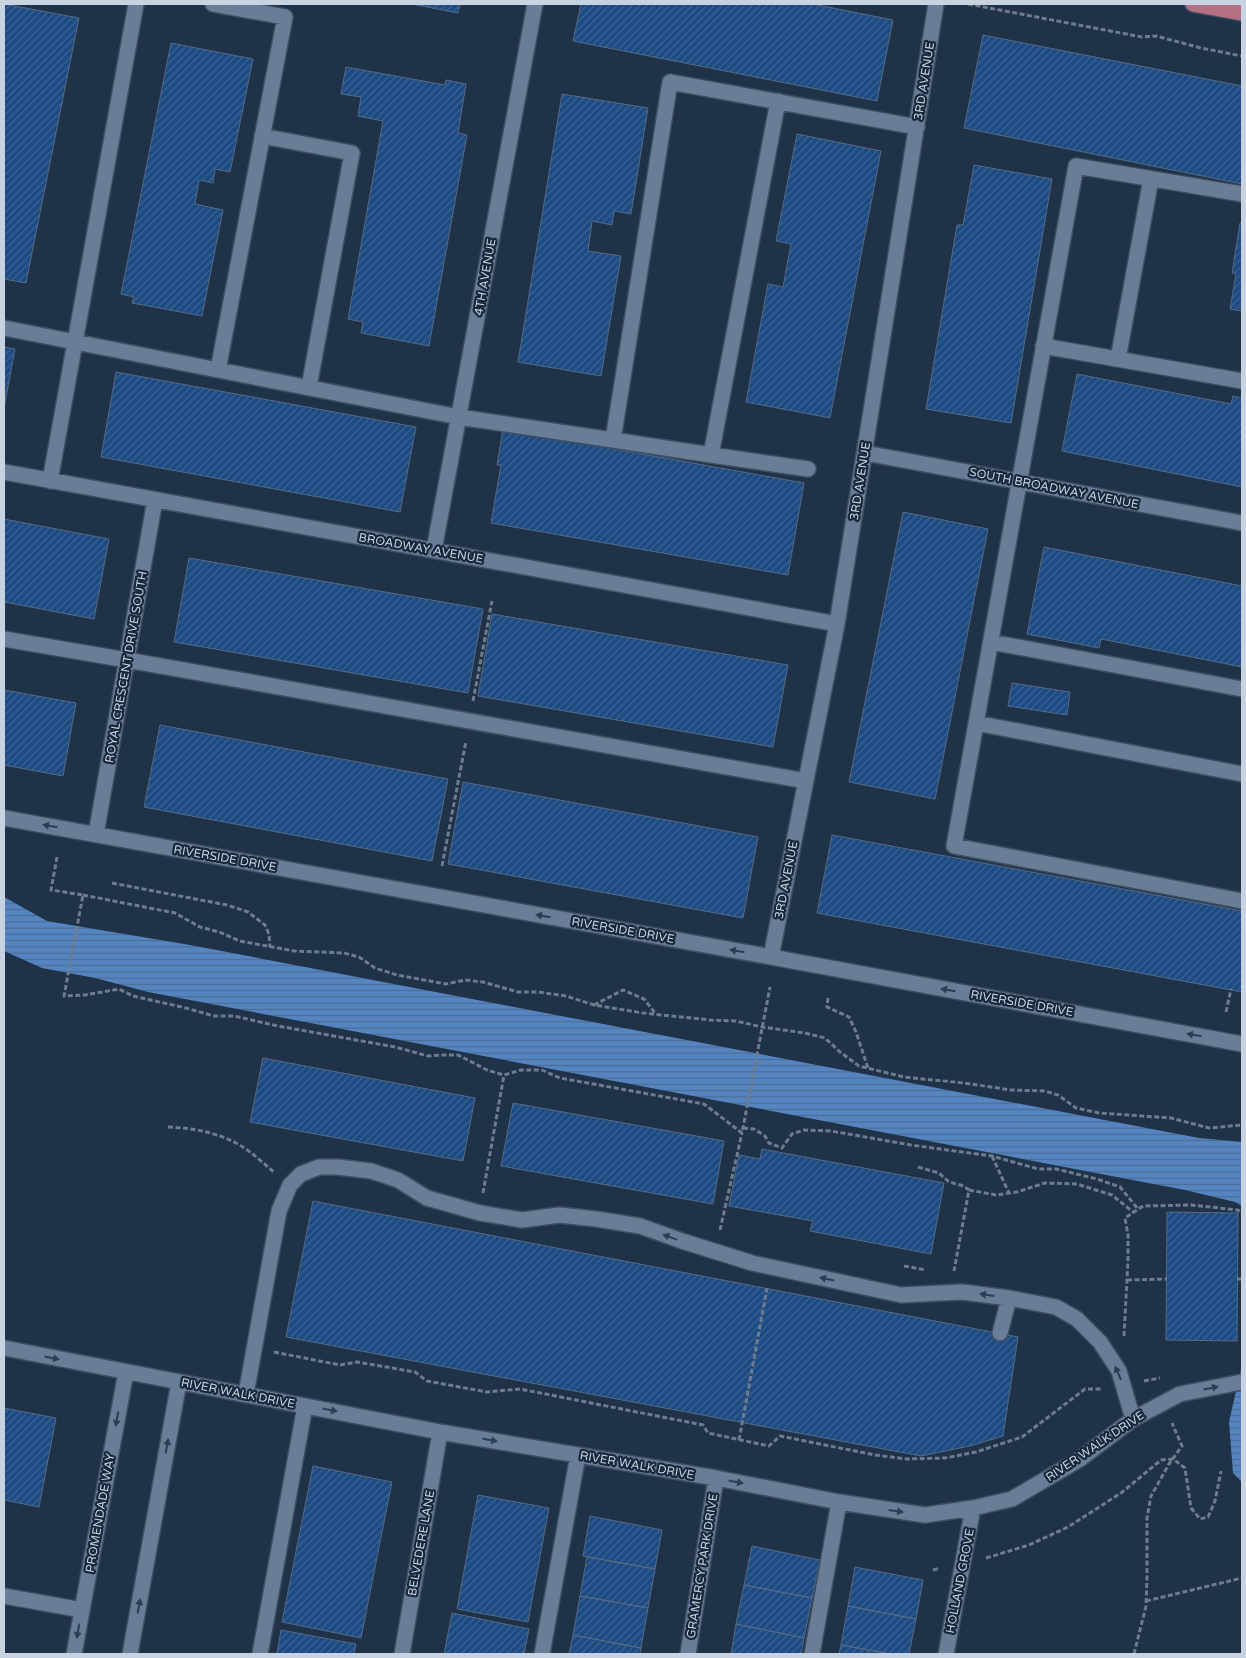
<svg xmlns="http://www.w3.org/2000/svg" width="1246" height="1658" font-family="'Varela Round',sans-serif">
<style>
.water{fill:url(#water-rules)}
.building{fill:url(#building-hatch);stroke:#566a83}
.lines{fill:none;stroke-linecap:round;stroke-linejoin:round}
.minor-casing{stroke:#3e4d5f;stroke-width:18}
.major-casing{stroke:#3e4d5f;stroke-width:18}
.path{stroke:#6d7c8e;stroke-width:3;stroke-dasharray:5 2.5;stroke-linecap:butt}
.minor{stroke:#697d97;stroke-width:15}
.major{stroke:#b27082;stroke-width:15}
.oneway{fill:#2c3d54}
.labels{text-anchor:middle;stroke-width:4.5;stroke-linejoin:round;paint-order:stroke}
.street-label{font-size:12px;fill:#c8d3e1;stroke:#17283d}
</style>
<defs>
<pattern id="water-rules" width="6" height="5" patternUnits="userSpaceOnUse" patternTransform="scale(1.25)"><rect width="6" height="5" fill="#5585c1"/><path d="M0 2.5h6" fill="none" stroke="#4c6c95"/></pattern>
<pattern id="building-hatch" width="6" height="6" patternUnits="userSpaceOnUse" patternTransform="scale(1.25)"><rect width="6" height="6" fill="#1c4a82"/><path d="M-1 1l2-2M0 6l6-6M5 7l2-2" fill="none" stroke="#3c6393"/></pattern>
</defs>
<rect width="100%" height="100%" fill="#203248"/>
<path class="water" d="M4,897L47,921L190,945L1199,1138L1242,1142V1206L1235,1202L1185,1190L148,992L95,978L42,968L4,951Z
M1242,1365V1482L1233,1473L1229,1422Z"/>
<path class="building" d="M4,4L79,18L26,283L4,279Z
M412,4H460L458,13Z
M581,4H813L893,20L877,101L573,41Z
M983,35L1242,86V184L964,128Z
M171,43L253,59L230,172L215,169L213,183L199,180L195,204L223,210L202,316L132,303L134,297L121,294Z
M346,67L445,85L446,80L466,84L458,133L467,135L429,346L361,333L363,322L348,319L383,121L358,116L361,97L341,94Z
M562,94L648,108L631,214L614,211L612,225L592,221L588,251L621,256L601,376L518,362Z
M797,134L881,151L830,418L746,402L768,284L783,287L791,244L776,241Z
M974,165L1052,179L1011,423L926,409L957,225H963Z
M1240,223H1242V311L1230,309L1236,274L1232,273Z
M4,347L15,349L4,408Z
M116,372L416,427L400,512L101,457Z
M1077,374L1231,404L1233,396L1242,398V487L1062,451Z
M503,429L804,483L788,575L491,523L501,465H497Z
M903,512L988,529L935,799L849,782Z
M4,519L109,539L94,619L4,602Z
M1044,547L1242,586V667L1101,639L1099,648L1027,634Z
M189,558L483,609L468,693L174,642Z
M492,614L788,665L773,747L478,696Z
M1012,683L1070,692L1067,715L1008,706Z
M4,690L76,703L63,776L4,765Z
M160,725L448,779L432,861L144,807Z
M463,782L758,837L743,918L448,864Z
M832,835L1242,911V992L817,913Z
M263,1058L475,1098L463,1161L250,1122Z
M513,1103L724,1141L713,1204L501,1166Z
M762,1149L944,1183L931,1254L810,1231L813,1221L729,1206L739,1155L760,1159Z
M313,1201L1018,1337L1003,1436L970,1446L921,1456L286,1337Z
M1167,1212L1238,1213L1237,1341L1166,1340Z
M4,1408L56,1418L39,1507L4,1500Z
M313,1466L392,1482L361,1638L282,1622Z
M478,1495L549,1508L528,1622L457,1609Z
M590,1516L662,1530L655,1569L583,1556Z
M752,1546L820,1560L812,1598L744,1585Z
M587,1557L655,1569L648,1608L580,1596Z
M855,1567L923,1580L916,1619L848,1606Z
M744,1585L812,1598L804,1638L736,1624Z
M580,1596L648,1608L641,1648L573,1635Z
M848,1606L916,1619L909,1654H891L841,1645Z
M452,1613L529,1629L524,1654H444Z
M736,1624L804,1638L801,1654H731Z
M281,1630L356,1644L354,1654H277Z
M573,1635L641,1648L640,1654H569Z
M841,1645L891,1654H839Z"/>
<g class="lines">
<defs>
<path id="minor" d="M213,4L285,17L218,370L459,417L613,440L670,82L917,127
M262,136L352,153L309,387
M1242,194L1076,166L954,846L1242,901
M4,328L218,370
M1043,346L1242,381
M1118,359L1151,179
M613,440L711,455L778,101
M865,453L1242,523
M711,455L808,469
M4,472L837,624
M50,481L136,4
M434,550L535,4
M4,639L127,660L806,781
M991,642L1242,689
M976,723L1242,774
M4,818L771,957L1242,1044
M96,834L155,500
M771,957L837,624L936,4
M1000,1333L1009,1298
M4,1348L440,1432L716,1478L839,1502L925,1515L973,1508L1012,1499L1080,1459L1133,1419L1180,1394L1242,1382
M246,1394L279,1211L290,1185L301,1174L319,1167H337L371,1171L398,1180L427,1198L480,1213L522,1220L559,1215L596,1219L640,1226L682,1241L752,1263L901,1295L962,1292L1009,1298L1056,1307L1077,1319L1100,1342L1119,1371L1133,1419
M4,1596L82,1610
M74,1654L126,1372
M130,1654L179,1382
M260,1654L305,1406
M402,1654L440,1432
M542,1654L578,1455
M688,1654L716,1478
M812,1654L839,1502
M946,1654L973,1508"/>
<path id="major" d="M1193,4L1242,13"/>
</defs>
<use href="#minor" class="minor-casing"/>
<use href="#major" class="major-casing"/>
<path class="path" d="M968,4L1142,37L1156,36L1201,48L1242,56
M473,701L492,601
M57,857L51,890L83,895L64,996L85,995L119,989L133,996L186,1008L214,1016H234L278,1026L395,1047L428,1056L441,1055H458L487,1070L504,1075L521,1070H542L560,1078L704,1104L742,1133L770,987
M442,866L466,741
M112,883L227,905L248,912L265,925L269,934L270,947
M83,895L175,913L200,927L219,932L240,941L294,951L344,953L359,957L375,968L397,975L446,984L465,980L483,982L518,992H538L566,996L594,1005L643,1013L710,1020L736,1021L762,1027L805,1033L825,1038L840,1052L859,1066L904,1077L964,1083L1011,1090L1045,1091L1058,1095L1076,1108L1099,1113L1171,1118L1209,1128L1242,1125
M828,998L827,1007L849,1017L856,1032L868,1068
M594,1005L623,990L644,999L655,1013
M1226,1012L1231,989
M168,1127C195,1128 220,1133 243,1147C254,1154 264,1164 274,1172
M743,1128L754,1129L765,1136L769,1143L782,1148L792,1134L804,1130L831,1131L911,1145L992,1156L1038,1169H1056L1097,1179L1120,1187L1138,1209
M992,1156L1009,1193
M918,1167L939,1173L949,1182L964,1186L969,1190L954,1271
M969,1190L996,1195L1017,1192L1045,1183L1077,1184L1112,1195L1133,1212
M483,1193L504,1075
M720,1230L742,1133
M904,1266L926,1270
M1237,1279H1242
M1127,1280L1167,1279
M1124,1336L1128,1260V1235L1125,1218L1143,1206L1191,1205L1238,1210L1242,1214
M274,1352L340,1365L357,1362L415,1372L427,1381L487,1392L520,1389L703,1425L708,1433L769,1446L780,1436L875,1455L907,1459L945,1458L976,1452L1022,1437L1085,1389H1102
M1144,1381L1160,1378
M739,1440L767,1288
M986,1558L1029,1545L1068,1527L1121,1493L1161,1460L1173,1459L1185,1468L1191,1508L1200,1519L1208,1517L1215,1501L1221,1471
M933,1570L940,1568
M1146,1601L1242,1578
M1134,1654L1146,1606L1147,1577V1518L1151,1496L1169,1464L1182,1446L1172,1423"/>
<use href="#minor" class="minor"/>
<use href="#major" class="major"/>
</g>
<defs><path id="oneway-solid" d="M-6-.8H1V-3.2L6.5 0L1 3.2V.8H-6Z" transform="scale(1.25)"/></defs>
<g class="oneway">
<use href="#oneway-solid" transform="translate(50 826) rotate(-170)"/>
<use href="#oneway-solid" transform="translate(543 916) rotate(-170)"/>
<use href="#oneway-solid" transform="translate(737 951) rotate(-170)"/>
<use href="#oneway-solid" transform="translate(948 990) rotate(-170)"/>
<use href="#oneway-solid" transform="translate(1194 1035) rotate(-170)"/>
<use href="#oneway-solid" transform="translate(670 1237) rotate(-160)"/>
<use href="#oneway-solid" transform="translate(827 1279) rotate(-168)"/>
<use href="#oneway-solid" transform="translate(987 1295) rotate(-172)"/>
<use href="#oneway-solid" transform="translate(52 1358) rotate(11)"/>
<use href="#oneway-solid" transform="translate(1118 1373) rotate(-114)"/>
<use href="#oneway-solid" transform="translate(1211 1388) rotate(-11)"/>
<use href="#oneway-solid" transform="translate(330 1410) rotate(11)"/>
<use href="#oneway-solid" transform="translate(117 1419) rotate(100)"/>
<use href="#oneway-solid" transform="translate(490 1440) rotate(10)"/>
<use href="#oneway-solid" transform="translate(167 1446) rotate(-80)"/>
<use href="#oneway-solid" transform="translate(736 1482) rotate(11)"/>
<use href="#oneway-solid" transform="translate(896 1511) rotate(8)"/>
<use href="#oneway-solid" transform="translate(139 1606) rotate(-80)"/>
<use href="#oneway-solid" transform="translate(78 1631) rotate(100)"/>
</g>
<g class="labels">
<g class="street-label">
<text transform="translate(924 81) rotate(-81)" y="4">3RD AVENUE</text>
<text transform="translate(485 277) rotate(-80)" y="4">4TH AVENUE</text>
<text transform="translate(860 481) rotate(-81)" y="4">3RD AVENUE</text>
<text transform="translate(1054 488) rotate(11)" y="4">SOUTH BROADWAY AVENUE</text>
<text transform="translate(421 548) rotate(10)" y="4">BROADWAY AVENUE</text>
<text transform="translate(126 667) rotate(-80)" y="4">ROYAL CRESCENT DRIVE SOUTH</text>
<text transform="translate(225 858) rotate(10)" y="4">RIVERSIDE DRIVE</text>
<text transform="translate(786 880) rotate(-79)" y="4">3RD AVENUE</text>
<text transform="translate(623 930) rotate(10)" y="4">RIVERSIDE DRIVE</text>
<text transform="translate(1022 1003) rotate(10)" y="4">RIVERSIDE DRIVE</text>
<text transform="translate(238 1393) rotate(11)" y="4">RIVER WALK DRIVE</text>
<text transform="translate(1095 1446) rotate(-34)" y="4">RIVER WALK DRIVE</text>
<text transform="translate(637 1465) rotate(10)" y="4">RIVER WALK DRIVE</text>
<text transform="translate(100 1513) rotate(-80)" y="4">PROMENDADE WAY</text>
<text transform="translate(421 1543) rotate(-80)" y="4">BELVEDERE LANE</text>
<text transform="translate(702 1566) rotate(-81)" y="4">GRAMERCY PARK DRIVE</text>
<text transform="translate(960 1581) rotate(-79)" y="4">HOLLAND GROVE</text>
</g>
</g>
<rect width="1246" height="1658" fill="none" stroke="#c8d3e1" stroke-width="10"/>
</svg>
